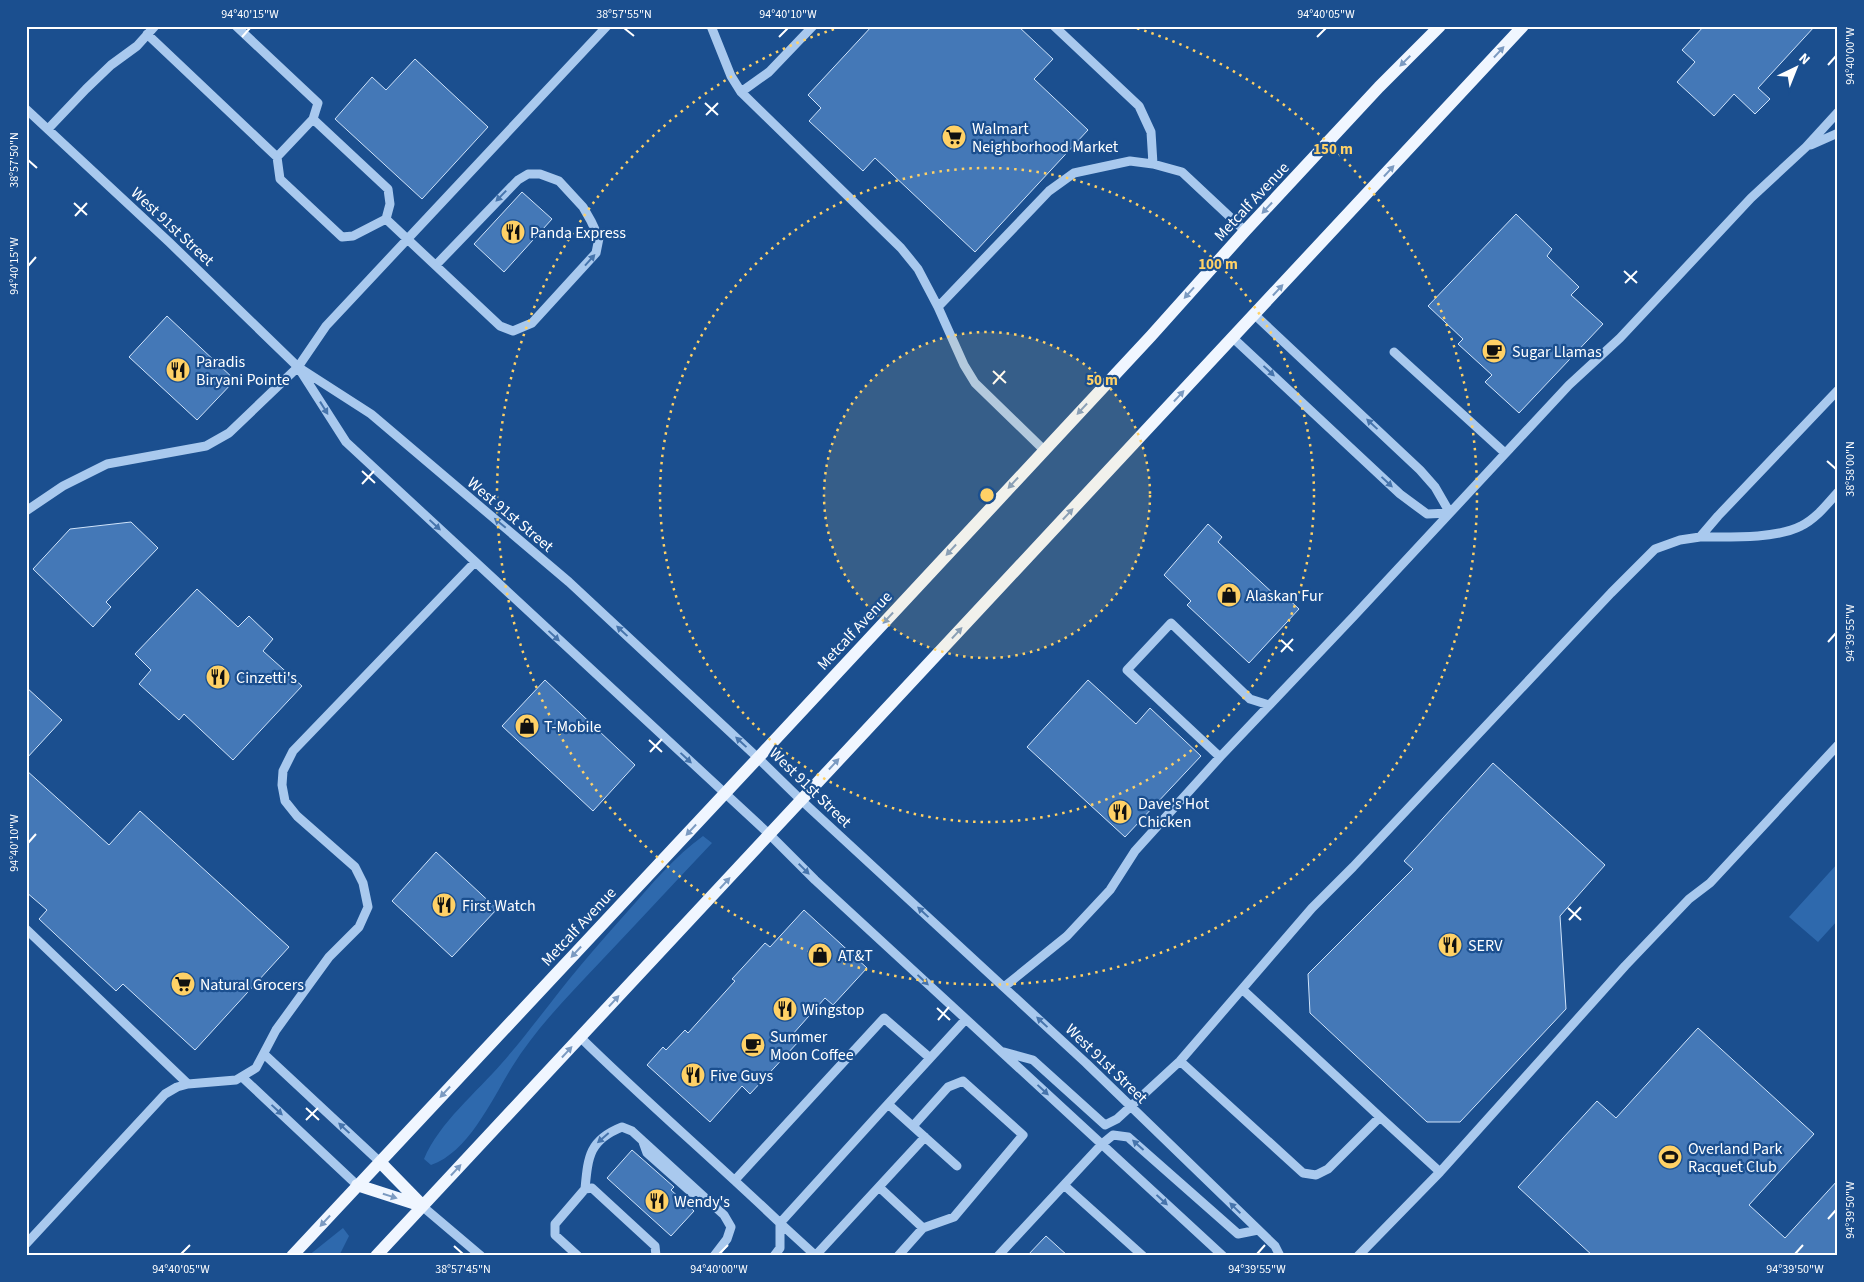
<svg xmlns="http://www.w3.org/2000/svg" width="1864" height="1282" font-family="'Source Sans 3',sans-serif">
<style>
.green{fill:#2e69ad}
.building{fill:#4478b7;stroke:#cfe3fa}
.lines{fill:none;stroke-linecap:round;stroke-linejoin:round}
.minor{stroke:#a9c9ee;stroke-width:9}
.major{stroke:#f0f6ff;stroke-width:12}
.oneway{fill:#7b9ac1}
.oneway2{fill:#4674ac}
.ticks{fill:none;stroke:#fff;stroke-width:2}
.ring{fill:none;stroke:#ffd166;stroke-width:2.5;stroke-dasharray:2.5 5}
.labels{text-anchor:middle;stroke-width:4.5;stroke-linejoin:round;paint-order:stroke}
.poi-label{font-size:16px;fill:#fff;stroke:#1b4f8f;text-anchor:start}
.street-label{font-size:16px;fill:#fff;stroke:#1b4f8f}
.centre{fill:#ffd166;stroke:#1b4f8f;stroke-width:2.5}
.ring-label{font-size:15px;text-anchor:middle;font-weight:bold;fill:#ffd166;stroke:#1b4f8f;stroke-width:4.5;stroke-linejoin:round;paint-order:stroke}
.neatline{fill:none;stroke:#fff;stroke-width:2}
.ticks-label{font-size:12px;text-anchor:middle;fill:#fff}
</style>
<rect width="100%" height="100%" fill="#1b4f8f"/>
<path class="green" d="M703,836L712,843C675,882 639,921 602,960C570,994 536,1028 512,1067C492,1099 469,1152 431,1165L424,1159C439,1123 477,1092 502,1063C530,1031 554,997 581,965C596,947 612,929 628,911C651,885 675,856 703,836Z
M1838,863V920L1818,942L1789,917Z
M343,1228L349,1236L339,1256H308Z"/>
<path class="building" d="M872,26H1018L1053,59L1034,79L1088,130L975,252L875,158L863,171L809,121L821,108L808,95Z
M1704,26H1815L1758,88L1770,99L1755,114L1734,94L1714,116L1677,82L1695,62L1682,50Z
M415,59L488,127L422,199L335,119L372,77L386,90Z
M522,192L552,219L504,272L474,244Z
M1516,214L1552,249L1547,256L1579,287L1571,295L1603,324L1519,413L1485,382L1492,375L1458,344L1463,339L1428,306Z
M167,316L235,380L197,420L129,357Z
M131,522L158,548L106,602L111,607L93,627L33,569L70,529Z
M1208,524L1222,537L1218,542L1277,597L1281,592L1299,609L1249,663L1187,605L1191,601L1164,575Z
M197,589L238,627L249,616L273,639L263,651L302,686L233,760L184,714L179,720L139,684L151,670L135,654Z
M545,680L635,765L593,811L502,726Z
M1088,680L1136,724L1150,708L1201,756L1125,837L1027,747Z
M26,687L62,720L26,759Z
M1493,763L1605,865L1560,916L1566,1009L1460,1122H1427L1310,1013L1308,974L1413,869L1404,861Z
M26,770L109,845L140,811L289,947L195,1050L123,984L116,991L39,919L47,910L26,892Z
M436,852L497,909L452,957L392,901Z
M804,910L867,968L833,1005L825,998L792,1035L799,1041L750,1094L742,1086L710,1122L647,1065L663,1047L666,1050L685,1030L688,1033L735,981L732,979L765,943L770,947Z
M1698,1028L1814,1134L1749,1205L1785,1238L1838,1180V1256H1593L1518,1187L1597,1101L1616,1118Z
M632,1150L674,1187L671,1190L694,1211L671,1236L607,1178Z
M1046,1236L1068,1256H1027Z"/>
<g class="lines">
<path class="minor" d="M711,26L731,76L741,92L901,248L918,269L938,307L964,365L975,383L1044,450
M1054,26L1139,106L1151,132L1153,164
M147,34L277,157L280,179L342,237L353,236L386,219L390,204L388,189L313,119L318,103L236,26
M741,92L769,72L813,26
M26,109L169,242L298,367L371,414L569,582L758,758L801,800L1086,1063L1275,1246L1280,1256
M48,129L86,89L111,65L137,46L155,26
M1811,145L1838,133
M277,157L313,119
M386,219L500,326L513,331L532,323L596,253L599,238L591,221L583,207L559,181L540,174H528L518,180L436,265
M938,307L1049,191L1074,173L1130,161L1153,164L1182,172L1245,231
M1233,338L1400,494L1427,514L1450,513L1435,487L1420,470L1255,315
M1394,352L1505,453
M300,370L346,442L770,835L815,880L1223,1256
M26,511L63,486L107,464L206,446L229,433L298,367L326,326L607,26
M1700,537C1728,537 1776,539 1801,526C1816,519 1827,504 1838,492
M1220,757L1127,670L1171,623L1250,699L1269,705
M26,929L188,1084
M1004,987L1067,936L1110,890L1135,851L1220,757L1354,616L1569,385L1620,338L1751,198L1806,147L1838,112
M1242,989L1380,1117
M580,1037C645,1101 714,1160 780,1223V1248L774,1256
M1004,1052L1033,1060L1105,1125L1117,1119L1180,1061L1312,908L1353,867L1611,593L1655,549L1680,540L1700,537L1718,516L1838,390
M264,1054L380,1162
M1180,1061L1303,1173L1316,1175L1328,1169L1380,1117L1440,1172
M242,1077L357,1185
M643,1142L647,1153L692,1193
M957,1166L888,1104L966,1019
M735,1180L884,1018L930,1058
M1064,1185L1143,1256
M879,1187L923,1228
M585,1189C588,1157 589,1140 622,1127L632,1131L724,1215L731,1227L727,1239L714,1256
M422,1206L481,1256
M26,1244L165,1094L177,1087L188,1084L236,1080L256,1068L276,1030L329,957L359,927L368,907L363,883L355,867L297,816L285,801L282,785L283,771L293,751L475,562
M816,1255L925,1137
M578,1256L555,1235V1224L585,1189L592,1188L655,1246L656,1256
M816,1256L780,1223L888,1104
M898,1256L923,1228L954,1217L1023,1135L963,1081L948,1087L913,1126
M998,1256L1102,1144L1113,1135L1128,1137L1238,1234L1258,1230
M1358,1256L1440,1172L1625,966L1689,899L1710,883L1838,745"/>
<path class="major" d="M380,1162L421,1204
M357,1185L422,1206
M292,1256L758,758L1151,336L1245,231L1379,87L1440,26
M376,1256L1523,26"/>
</g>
<defs><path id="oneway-solid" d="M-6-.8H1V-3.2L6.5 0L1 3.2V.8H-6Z" transform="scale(1.25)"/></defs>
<g class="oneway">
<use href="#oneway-solid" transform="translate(1499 52) rotate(-47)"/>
<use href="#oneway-solid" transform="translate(1405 61) rotate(135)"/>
<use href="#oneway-solid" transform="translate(1389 171) rotate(-47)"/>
<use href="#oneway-solid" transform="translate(1267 208) rotate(133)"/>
<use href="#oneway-solid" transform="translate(1278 290) rotate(-47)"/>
<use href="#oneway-solid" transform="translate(1189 293) rotate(132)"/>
<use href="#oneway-solid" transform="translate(1179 396) rotate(-47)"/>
<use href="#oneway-solid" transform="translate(1082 409) rotate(133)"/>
<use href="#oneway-solid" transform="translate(1013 483) rotate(133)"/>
<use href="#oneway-solid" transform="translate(1068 514) rotate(-47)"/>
<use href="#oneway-solid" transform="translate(951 550) rotate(133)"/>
<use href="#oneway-solid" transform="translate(888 618) rotate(133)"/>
<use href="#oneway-solid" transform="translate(957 633) rotate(-47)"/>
<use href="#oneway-solid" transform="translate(834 764) rotate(-47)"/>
<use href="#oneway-solid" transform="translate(691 830) rotate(133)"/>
<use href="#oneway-solid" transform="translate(725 883) rotate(-47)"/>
<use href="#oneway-solid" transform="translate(576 952) rotate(133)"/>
<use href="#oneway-solid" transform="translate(614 1001) rotate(-47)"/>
<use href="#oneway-solid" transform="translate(567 1052) rotate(-47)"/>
<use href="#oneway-solid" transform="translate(445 1092) rotate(133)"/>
<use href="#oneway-solid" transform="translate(456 1170) rotate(-47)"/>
<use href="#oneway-solid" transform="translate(390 1196) rotate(17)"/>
<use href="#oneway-solid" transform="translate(325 1221) rotate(133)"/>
</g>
<g class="oneway2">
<use href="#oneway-solid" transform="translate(501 196) rotate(134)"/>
<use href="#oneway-solid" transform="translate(590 260) rotate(-48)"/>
<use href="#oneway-solid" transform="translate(1269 371) rotate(43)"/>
<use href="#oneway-solid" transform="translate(324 408) rotate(58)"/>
<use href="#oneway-solid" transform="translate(1372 424) rotate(-137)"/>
<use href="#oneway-solid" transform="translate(1387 482) rotate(43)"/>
<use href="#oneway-solid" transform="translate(500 523) rotate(-140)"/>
<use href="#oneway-solid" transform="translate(435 525) rotate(43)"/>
<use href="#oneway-solid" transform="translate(622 631) rotate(-137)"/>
<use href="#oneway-solid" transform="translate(554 636) rotate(43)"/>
<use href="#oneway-solid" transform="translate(741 742) rotate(-137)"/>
<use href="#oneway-solid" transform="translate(686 758) rotate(43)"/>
<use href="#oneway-solid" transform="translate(804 869) rotate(45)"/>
<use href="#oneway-solid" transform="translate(923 912) rotate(-137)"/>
<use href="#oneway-solid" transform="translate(923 980) rotate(43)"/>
<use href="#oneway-solid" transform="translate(1042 1022) rotate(-137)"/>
<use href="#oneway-solid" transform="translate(1043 1090) rotate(43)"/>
<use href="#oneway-solid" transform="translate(277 1110) rotate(43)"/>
<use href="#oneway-solid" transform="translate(344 1128) rotate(-137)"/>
<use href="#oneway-solid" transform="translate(603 1138) rotate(139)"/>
<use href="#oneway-solid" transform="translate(1138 1145) rotate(-138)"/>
<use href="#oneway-solid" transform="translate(1162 1200) rotate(43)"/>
<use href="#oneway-solid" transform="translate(1235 1208) rotate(-136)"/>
</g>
<path class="ticks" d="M624,28L634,36M242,37L250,28M779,37L788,28M1317,37L1326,28M1828,65L1836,56M705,103L718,115M706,115L718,103M28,160L37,168M74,203L87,215M75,216L87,203M28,266L36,257M1624,271L1637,283M1625,283L1637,271M993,371L1006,383M993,384L1005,371M1827,461L1836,469M362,471L375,483M362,484L374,471M1281,640L1293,651M1828,642L1836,633M1281,652L1293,639M649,740L662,752M650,752L662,739M28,843L36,834M1568,908L1581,920M1569,920L1581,907M937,1008L950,1020M938,1020L949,1007M306,1108L319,1120M306,1120L318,1108M1828,1219L1836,1210M454,1246L463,1254M181,1254L190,1245M719,1254L728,1245M1257,1254L1265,1245M1795,1254L1803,1245"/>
<circle cx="987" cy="495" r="163" fill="#ffd166" fill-opacity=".12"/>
<g class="ring">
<circle cx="987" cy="495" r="163"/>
<circle cx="987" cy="495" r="327"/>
<path d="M1130 26A490 490 0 1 1 844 26"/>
</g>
<defs>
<symbol id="supermarket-disc" viewBox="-11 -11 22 22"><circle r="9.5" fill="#ffd166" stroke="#1b4f8f"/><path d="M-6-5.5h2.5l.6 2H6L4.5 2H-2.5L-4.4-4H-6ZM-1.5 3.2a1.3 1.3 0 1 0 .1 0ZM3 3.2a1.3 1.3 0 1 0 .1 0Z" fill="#111"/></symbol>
<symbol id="restaurant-disc" viewBox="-11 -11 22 22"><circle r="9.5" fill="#ffd166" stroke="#1b4f8f"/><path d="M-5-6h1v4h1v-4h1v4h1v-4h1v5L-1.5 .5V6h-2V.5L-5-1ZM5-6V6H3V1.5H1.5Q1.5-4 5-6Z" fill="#111"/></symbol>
<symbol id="cafe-disc" viewBox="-11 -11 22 22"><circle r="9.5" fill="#ffd166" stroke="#1b4f8f"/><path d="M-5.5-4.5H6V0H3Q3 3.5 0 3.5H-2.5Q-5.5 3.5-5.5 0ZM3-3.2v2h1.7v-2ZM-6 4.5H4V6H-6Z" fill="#111"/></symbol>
<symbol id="shop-disc" viewBox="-11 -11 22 22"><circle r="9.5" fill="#ffd166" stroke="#1b4f8f"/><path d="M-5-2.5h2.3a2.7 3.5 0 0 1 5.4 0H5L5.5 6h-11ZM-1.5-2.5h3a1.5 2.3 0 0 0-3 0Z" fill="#111"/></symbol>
<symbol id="stadium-disc" viewBox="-11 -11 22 22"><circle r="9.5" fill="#ffd166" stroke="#1b4f8f"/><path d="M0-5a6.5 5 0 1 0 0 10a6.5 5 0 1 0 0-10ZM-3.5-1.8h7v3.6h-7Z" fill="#111"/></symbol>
</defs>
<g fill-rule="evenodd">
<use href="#supermarket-disc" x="940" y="123" width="28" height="28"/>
<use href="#restaurant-disc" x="499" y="218" width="28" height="28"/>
<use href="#cafe-disc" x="1480" y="337" width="28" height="28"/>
<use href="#restaurant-disc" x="164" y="356" width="28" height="28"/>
<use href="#shop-disc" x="1215" y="581" width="28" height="28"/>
<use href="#restaurant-disc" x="204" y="663" width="28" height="28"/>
<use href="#shop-disc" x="513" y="712" width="28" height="28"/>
<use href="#restaurant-disc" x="1106" y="798" width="28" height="28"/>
<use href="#restaurant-disc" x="430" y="891" width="28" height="28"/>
<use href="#restaurant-disc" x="1436" y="931" width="28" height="28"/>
<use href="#shop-disc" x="806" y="941" width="28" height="28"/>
<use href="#supermarket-disc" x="169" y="970" width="28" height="28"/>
<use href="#restaurant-disc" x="771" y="995" width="28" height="28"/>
<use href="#cafe-disc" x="739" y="1031" width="28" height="28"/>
<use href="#restaurant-disc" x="679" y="1061" width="28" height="28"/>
<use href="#stadium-disc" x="1656" y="1143" width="28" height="28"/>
<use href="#restaurant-disc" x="643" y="1187" width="28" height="28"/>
</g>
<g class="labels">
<g class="poi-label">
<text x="972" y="134">Walmart<tspan x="972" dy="18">Neighborhood Market</tspan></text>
<text x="530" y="238">Panda Express</text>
<text x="1512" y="357">Sugar Llamas</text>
<text x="196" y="367">Paradis<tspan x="196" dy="18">Biryani Pointe</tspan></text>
<text x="1246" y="601">Alaskan Fur</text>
<text x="236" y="683">Cinzetti's</text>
<text x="544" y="732">T-Mobile</text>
<text x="1138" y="809">Dave's Hot<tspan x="1138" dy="18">Chicken</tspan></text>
<text x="462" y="911">First Watch</text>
<text x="1468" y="951">SERV</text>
<text x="838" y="961">AT&amp;T</text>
<text x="200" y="990">Natural Grocers</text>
<text x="802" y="1015">Wingstop</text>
<text x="770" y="1042">Summer<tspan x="770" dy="18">Moon Coffee</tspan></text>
<text x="710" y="1081">Five Guys</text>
<text x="1688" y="1154">Overland Park<tspan x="1688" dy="18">Racquet Club</tspan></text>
<text x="674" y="1207">Wendy's</text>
</g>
<g class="street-label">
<text transform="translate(1251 201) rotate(-47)" y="6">Metcalf Avenue</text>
<text transform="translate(173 226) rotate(43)" y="6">West 91st Street</text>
<text transform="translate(511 514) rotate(40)" y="6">West 91st Street</text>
<text transform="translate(854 630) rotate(-47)" y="6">Metcalf Avenue</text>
<text transform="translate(811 787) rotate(44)" y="6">West 91st Street</text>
<text transform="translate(578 926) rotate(-47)" y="6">Metcalf Avenue</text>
<text transform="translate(1107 1063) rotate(44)" y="6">West 91st Street</text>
</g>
</g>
<circle cx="987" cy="495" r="8" class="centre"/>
<g class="ring-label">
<text x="1333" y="154">150 m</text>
<text x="1218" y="269">100 m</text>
<text x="1102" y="385">50 m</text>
</g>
<rect width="1864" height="1282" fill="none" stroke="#1b4f8f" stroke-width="55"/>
<g transform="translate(1796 68) rotate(43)" stroke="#1b4f8f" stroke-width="4" paint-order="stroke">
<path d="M0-4L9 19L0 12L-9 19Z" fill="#ffffff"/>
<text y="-8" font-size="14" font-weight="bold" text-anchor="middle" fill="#ffffff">N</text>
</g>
<rect x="28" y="28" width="1808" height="1226" class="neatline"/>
<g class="ticks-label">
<text x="250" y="18">94°40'15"W</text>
<text x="624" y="18">38°57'55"N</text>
<text x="788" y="18">94°40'10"W</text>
<text x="1326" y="18">94°40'05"W</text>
<text transform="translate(1850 56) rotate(-90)" y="4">94°40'00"W</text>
<text transform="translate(14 160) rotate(-90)" y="4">38°57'50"N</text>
<text transform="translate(14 266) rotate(-90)" y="4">94°40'15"W</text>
<text transform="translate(1850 469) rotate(-90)" y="4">38°58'00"N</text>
<text transform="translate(1850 633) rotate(-90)" y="4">94°39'55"W</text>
<text transform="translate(14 843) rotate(-90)" y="4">94°40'10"W</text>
<text transform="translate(1850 1210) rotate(-90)" y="4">94°39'50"W</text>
<text x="181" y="1273">94°40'05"W</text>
<text x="463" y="1273">38°57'45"N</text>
<text x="719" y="1273">94°40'00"W</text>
<text x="1257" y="1273">94°39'55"W</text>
<text x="1795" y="1273">94°39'50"W</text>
</g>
</svg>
